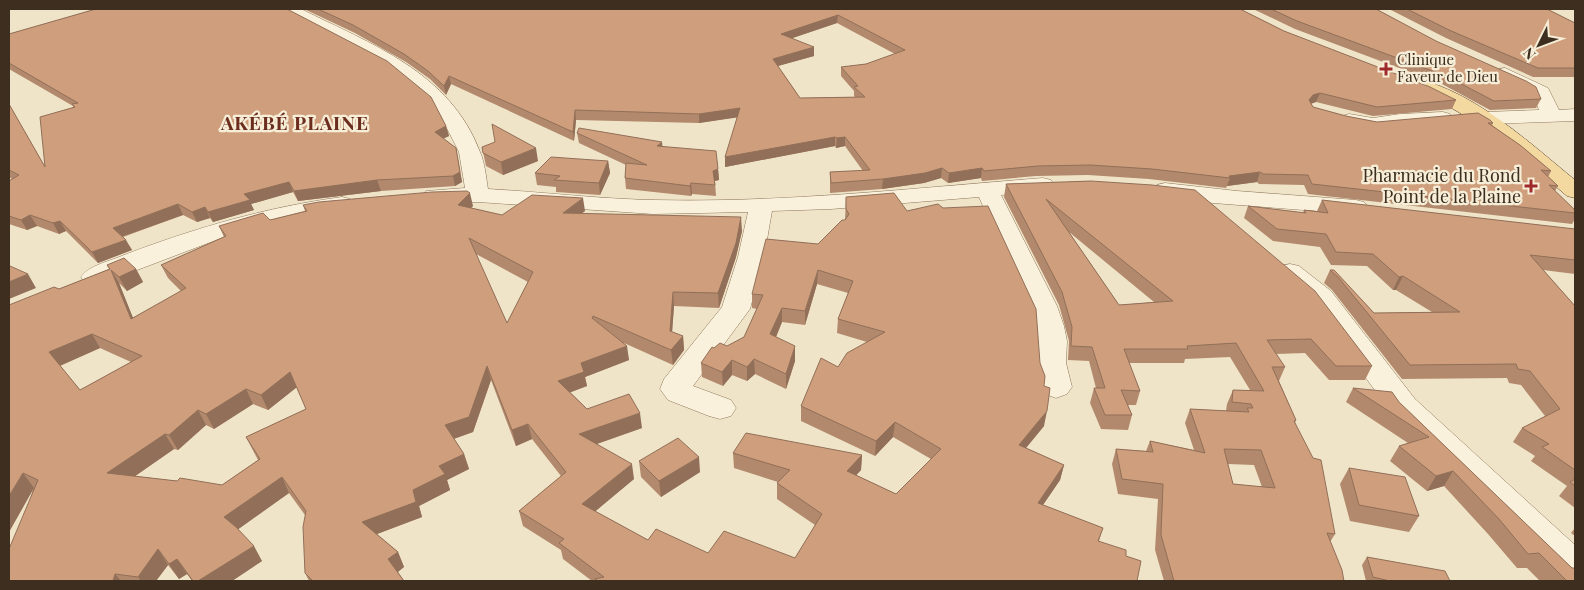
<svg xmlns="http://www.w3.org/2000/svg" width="1584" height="590" font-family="'Playfair Display',serif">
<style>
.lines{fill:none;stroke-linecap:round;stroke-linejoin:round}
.minor-casing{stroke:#8d765c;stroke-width:1}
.major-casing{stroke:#5b4430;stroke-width:1}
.minor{fill:#faf1dc;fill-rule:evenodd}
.major{fill:#f3d9a0;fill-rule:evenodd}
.wall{fill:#b2896c;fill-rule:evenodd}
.shaded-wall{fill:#916f58}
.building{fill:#cf9f7d;stroke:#916f58;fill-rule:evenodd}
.poi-dot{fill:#9e2a2b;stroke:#f7eed8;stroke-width:2}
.labels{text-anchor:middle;stroke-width:4.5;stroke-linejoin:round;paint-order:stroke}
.far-poi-label{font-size:15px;fill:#3d2e20;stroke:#f7eed8;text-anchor:start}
.poi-label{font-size:18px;fill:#3d2e20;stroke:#f7eed8;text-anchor:end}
.far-district-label{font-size:19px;font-weight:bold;letter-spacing:1px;fill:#6b2e1e;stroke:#f7eed8}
</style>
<rect width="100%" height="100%" fill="#f0e4c8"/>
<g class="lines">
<defs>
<path id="minor" d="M282,9H301C371,44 450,72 480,152C485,163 486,177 488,189C543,192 599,199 654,200C784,203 914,188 1043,178L1051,180L1054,185L1051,190L1001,195L1057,306L1064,326L1067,341L1066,363L1072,387L1067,394L1056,398L1045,394C1031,372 1042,347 1035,323C1030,308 1023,296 1016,281C1004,253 991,225 979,197L831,209L772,211L764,257L750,309L693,386L731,400L736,408L731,416L720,419L709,416L668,400L660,389L664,379L722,307L738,257L748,212L653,214L478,202L434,203L426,201L422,196L426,191L465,188L459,152L435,105L417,89L390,68L285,12Z
M1505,68L1548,88L1559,110L1575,109V121L1486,124L1479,122L1476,118L1479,114L1486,112L1539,110L1533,95L1499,77L1496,73L1499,69Z
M1443,112L1450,114L1453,118L1450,122L1373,130L1342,124L1339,120L1342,116L1349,114L1373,118L1400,114Z
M1165,183L1237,191L1356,200L1364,202L1368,207L1364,212L1356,214L1213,203L1157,195L1154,190L1157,185Z
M342,197L350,199L354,204L350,209L278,222L224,237L103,283L94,285L85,283L81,277C89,265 111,261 124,255C195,228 267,207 342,197Z
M1290,264L1299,266L1331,291L1415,399L1575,545V581H1561L1393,415L1311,303L1281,278L1277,272L1281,266Z"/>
<path id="major" d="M1421,80C1477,94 1531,144 1575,180V198L1567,196C1529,164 1492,130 1448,106C1438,100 1418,96 1412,86L1414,82Z"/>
</defs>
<use href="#minor" class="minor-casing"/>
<use href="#major" class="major-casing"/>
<use href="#minor" class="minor"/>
<use href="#major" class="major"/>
</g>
<path class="wall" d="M86,9H287L446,126L449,136L443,138L456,148L462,182L455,186L381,191L298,201L293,192L251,204L254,210L213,222L210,218L197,222L183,215L123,237L132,250L98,263L66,231L59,234L37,226L27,230L9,224V181L12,179L9,177V104L45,167L73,107V106L9,69V34L92,10Z
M304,9H1240L1284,31L1456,100L1452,109L1373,116L1316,102L1311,104L1313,107L1346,116L1377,122L1493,123L1492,125L1551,171L1548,177L1558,186L1555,191L1575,213V219L1572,224L1308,194L1304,185L1259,184L1257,182L1227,186L1226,188L1149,179L1088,175L1036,176L982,181L981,178L948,183L941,178L924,183L882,189L830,193V172L863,171L845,146L836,148L835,146L725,167L737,117L699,123L576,120L574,141L451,84L446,95L430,79L406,62L355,33ZM837,23L895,54L866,64L841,67V76L854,91V96L855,97L800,98L778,66L814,56L792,38Z
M1253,9H1376L1541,99L1536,108L1490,110L1442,84L1295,29Z
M1389,9H1547L1575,23V77H1533L1446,38Z
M577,133L663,147L718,169L719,180L715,181L716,196L692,194L691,196L626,189L625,178L626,165L579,143Z
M482,147L538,161L503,175L486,166Z
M608,161L610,173L600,195L556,192V187L537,185L535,173Z
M1091,181L1372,366L1365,380H1329L1305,353L1276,354L1285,367L1279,381L1296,420L1295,423L1335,534L1330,542L1344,581H1164L1155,550L1158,499L1118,494L1112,464L1116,449L1146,451L1150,441L1194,450L1185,423L1190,409L1226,411L1227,404L1233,390H1250L1230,357L1185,359L1184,363H1129L1140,391L1136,405H1128L1132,415L1128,430L1101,429L1090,403L1094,388H1096L1089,361L1068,360L1069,341L1059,305L1004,197L1006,184ZM1069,232L1154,302L1119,305ZM1228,464L1254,465L1262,487L1233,484Z
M846,197L1044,426L1026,448L1064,465L1060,480L1043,505L1103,528L1099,541L1126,556L1137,581H592L563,559L561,550L523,526L519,511L561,476L532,439L516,446L491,380L473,432L454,439L464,454L469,469L447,480L450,490L419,506L422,517L377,534L398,552L404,567L398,572L404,581H309L305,573V515L289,493L238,529L262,561L232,581H192L187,574L179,579L168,565L156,581H9L33,489L9,532L59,289L109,269L107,265L136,269L143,282L127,291L119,283L133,318L181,291L168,278L161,265L224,237L219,226L270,220L305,211L303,205L473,206L471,208L502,215L585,211L582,213L742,231L736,257L719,308L674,306L672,332L683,336L684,350L673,365L624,343L629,360L585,377L587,386L570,392L587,409L642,428L597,444L634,479L595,511L648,540L708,553L795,558L815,525L777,499V483L778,482L734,468L733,453L862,455L861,470L856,475L896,494L931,459L893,437L875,456L801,421V406L838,367L867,342L837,333L838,319L848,293L817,284L805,325L782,322L776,337L795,361L786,389L755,374L747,381L732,375L723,386L702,377L701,363L714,348L727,346L744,337L757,309L752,308V294L818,244L845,220ZM476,254L528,282L507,323ZM100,348L131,362L80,390L60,366ZM297,387L306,409L246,437L258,460L222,485L177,481L135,476L174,449L178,450L206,425L214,429L253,404L268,410Z
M1322,200L1575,229V274L1543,270L1575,306V508L1559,496L1567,486L1531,461L1535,456L1513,442L1522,428L1545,416L1521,385L1509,383L1507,378L1402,379L1332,290L1324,283L1330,270H1334L1374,313L1432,312L1396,290H1393L1367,266L1331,265L1320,247L1273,241L1244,218L1248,206L1303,213L1304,210L1317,211Z
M1353,388L1399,402L1572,568L1575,581H1540L1527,568H1517L1488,534L1444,486L1427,491L1390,461L1399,446L1408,443L1346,402Z
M639,461L700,472L661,497L641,477Z
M1349,468L1419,516L1409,532L1350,521L1340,484Z
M1575,528V536L1571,533Z
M1367,557L1450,581H1366L1362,565Z"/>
<path class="shaded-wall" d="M838,15L837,23L781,42V34Z
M814,47V56L774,67L773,59Z
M449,76L451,84L446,95L444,86Z
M1320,93L1316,102L1309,104V100L1313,95Z
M740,108V117L699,123V114Z
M575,110L576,120L574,141L573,132Z
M446,126L449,136L437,142L435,132Z
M835,137V146L725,167V157Z
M845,137V146L836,148L837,138Z
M662,142L663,152L657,146Z
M456,148L462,182L455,186L453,176Z
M536,148L538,161L503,175L501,162Z
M608,161L610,173L600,195L599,183Z
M942,168L941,178L924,183L882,189L883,179Z
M982,168L981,178L948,183L949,173Z
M718,169L719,180L714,181L713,171Z
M1260,172L1257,182L1227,186L1230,178L1229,176Z
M377,180L381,191L298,201L294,191Z
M289,182L293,192L251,204L254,210L213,222L208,212L244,194Z
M691,183L692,194L691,196L690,186Z
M470,193L473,206L461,218L458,205Z
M583,198L585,211L565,226L563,213Z
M178,204L183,215L118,238L113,228Z
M205,207L210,218L197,222L192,212Z
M30,215L37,226L27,230L21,220Z
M741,217L742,231L736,257L719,308L718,293Z
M60,221L66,231L59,234L53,223Z
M126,240L132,250L98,263L92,252Z
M136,269L143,282L127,291L119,277Z
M111,270L119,283L139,333L131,319Z
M818,270L817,284L805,325V311Z
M28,274L36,288L9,299V282Z
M1403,276L1396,290H1393L1399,277Z
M673,292L674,306L671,346L670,331Z
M782,308V322L771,349L770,334Z
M92,334L100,348L59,366L49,352Z
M683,336L684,350L673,365L671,350Z
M627,346L629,360L585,377L587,386L561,396L558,381L581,363Z
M795,346V361L786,389V374Z
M754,359L755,374L747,381V367Z
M732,360V375L723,386L722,372Z
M487,366L491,380L473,432L450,440L445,425Z
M290,372L297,387L268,410L261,395Z
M246,389L253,404L214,429L206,414Z
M198,410L206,425L178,450L169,435Z
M1047,411L1044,426L1016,460L1019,445Z
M640,413L642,428L582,449L579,434Z
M895,422L893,437L875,456L876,441Z
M528,424L532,439L516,446L512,430Z
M165,434L174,449L118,488L107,473Z
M464,454L469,469L447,480L450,490L419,506L422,517L369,537L362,522L413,490L439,466Z
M862,455L861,470L846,486L847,471Z
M699,457L700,472L661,497L659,481Z
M632,464L634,479L585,520L582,504Z
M1064,465L1060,480L1034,518L1038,503Z
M1453,471L1444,486L1427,491L1436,476Z
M23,473L34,488L9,532V496Z
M282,477L289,493L233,533L224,517Z
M254,546L262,561L232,581H198Z
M158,549L168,565L156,581H141L138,577Z
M398,552L404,567L395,574L388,559Z
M177,559L187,574L179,579L169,564Z
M115,574L121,581H113Z"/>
<path class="building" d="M96,9H287L387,61L431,97L446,126L435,132L456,148L460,172L453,176L377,180L294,191L289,182L244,194L250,200L208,212L205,207L192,212L178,204L113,228L126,240L92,252L60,221L53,223L30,215L21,220L9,216V181L19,175L9,170V104L45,167L40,117L75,107L72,104L78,103L9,63V34Z
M318,9H1240L1284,31L1430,87L1456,100L1377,107L1320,93L1313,95L1309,100L1313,107L1346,116L1377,122L1478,113L1490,120L1493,123H1488L1520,145L1551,171L1541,170L1558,186L1549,185L1575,210V213L1312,184L1308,175L1263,174L1260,172L1229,176L1230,178L1152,169L1090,165L1038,166L984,171L982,168L949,173L942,168L925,173L883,179L831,183L830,172L870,170L845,137L837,138L835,137L725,157L740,108L699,114L575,110L573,132L449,76L444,86L428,71L404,54L353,25ZM838,15L905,50L866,64L841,67L858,86L854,87L865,97L800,98L773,59L814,47L781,34Z
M1271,9H1376L1436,41L1526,81L1536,87L1541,99L1494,101L1446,76L1297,21Z
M1407,9H1547L1575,23V68H1538L1449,30Z
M492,124L536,148L501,162L483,153L482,147L495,142Z
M579,128L662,142L657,146L716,151L718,169L713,171L715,185L691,183L690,186L625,178L626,163L647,165L577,133Z
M551,157L608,161L599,183L554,180L560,176L535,173Z
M1091,181L1152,185L1195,190L1315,291L1372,366H1336L1311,339L1267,340L1285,367H1272L1296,420L1294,421L1313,458L1321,460L1335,534L1327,533L1342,570L1344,581H1174L1161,535L1163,484L1122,479L1116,449L1153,452L1150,441L1205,453L1190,409L1249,412L1247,408H1253L1251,404L1232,402L1233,390L1264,391L1236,343L1187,346L1188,349H1124L1140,391L1121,390L1132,415H1105L1094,388H1105L1092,347L1071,346L1072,327L1062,292L1006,184ZM1046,199L1173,301L1119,305ZM1224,449L1261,450L1275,488L1233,484Z
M467,191L470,193L458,205L502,215L532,195L583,198L563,213L741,217L736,243L718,293L673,292L670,331L683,336L671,350L593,316L592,318L627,346L581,363L584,372L558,381L587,409L629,394L640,413L579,434L632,464L582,504L648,540L656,529L708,553L724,531L795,558L822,514L777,483L790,470L733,453L746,433L862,455L847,471L896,494L941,449L895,422L876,441L801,406L821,358L838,367L847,353L885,332L838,319L853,281L818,270L805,311L782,308L770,334L795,346L786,374L754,359L747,367L732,360L722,372L701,363L712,347L714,348L720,343L727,346L744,337L763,295L752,294L766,239L818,244L842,220H845L849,214L846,209V197L894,193L907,211L938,204L943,208L988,206L1036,309L1040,363L1045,376L1044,386L1050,388L1047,411L1019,445L1064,465L1038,503L1103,528L1098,541L1126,550V556L1141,561L1137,581H598L595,579L604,577L559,543L564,539L519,511L566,472L528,424L512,430L487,366L469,417L445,425L464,454L439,466L445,474L413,490L416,502L362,522L398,552L388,559L404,581H313L305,573L303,527L306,511L282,477L224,517L236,527L254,546L198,581H193L177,559L169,564L158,549L138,577L115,574L113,581H9V549L38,480L23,473L9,496V305L54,287L59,289L110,269L107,265L124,258L136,269L119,277L111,270L131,319L186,288L161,265L226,236L219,226L263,213L270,220L307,211L303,205L319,202L432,192ZM469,238L533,272L507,323ZM92,334L142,356L80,390L49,352ZM290,372L306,409L246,437L260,459L222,485L180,478L177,481L107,473L165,434L169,435L198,410L206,414L246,389L261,395Z
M1322,200L1575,229V260L1530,255L1575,306V470L1542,447L1549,444L1522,428L1560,409L1530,371L1518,369L1516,364L1410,365L1338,277L1330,270H1334L1374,313L1460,312L1403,276L1399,277L1373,254L1336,252L1326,234L1277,229L1248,206L1306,213L1304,210L1328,213Z
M9,266H10L28,274L9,282Z
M1353,388L1392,392L1399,402L1572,568H1575V581H1567L1539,553L1528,554L1499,519L1453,471L1436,476L1399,446L1429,437Z
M678,438L699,457L659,481L639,461Z
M1349,468L1405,477L1419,516L1359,505Z
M1575,479V486L1570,482Z
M1367,557L1445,571L1450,581H1390L1373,577Z"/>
<g class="poi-dot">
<path d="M1383.5 61.5h5v5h5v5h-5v5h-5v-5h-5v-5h5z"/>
<path d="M1528.5 178.5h5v5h5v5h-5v5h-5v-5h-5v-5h5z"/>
</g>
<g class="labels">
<g class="far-poi-label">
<text x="1397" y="65">Clinique<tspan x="1397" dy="17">Faveur de Dieu</tspan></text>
</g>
<g class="poi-label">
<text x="1521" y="182">Pharmacie du Rond<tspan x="1521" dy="21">Point de la Plaine</tspan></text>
</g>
<g class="far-district-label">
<text x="295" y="130">AKÉBÉ PLAINE</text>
</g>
</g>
<rect width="1584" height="590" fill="none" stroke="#3d2e20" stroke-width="20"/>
<g transform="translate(1539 45) rotate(228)" stroke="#f7eed8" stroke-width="4" paint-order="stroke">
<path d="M0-4L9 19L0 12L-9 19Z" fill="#3d2e20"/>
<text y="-8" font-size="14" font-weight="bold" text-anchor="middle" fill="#3d2e20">N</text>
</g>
</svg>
